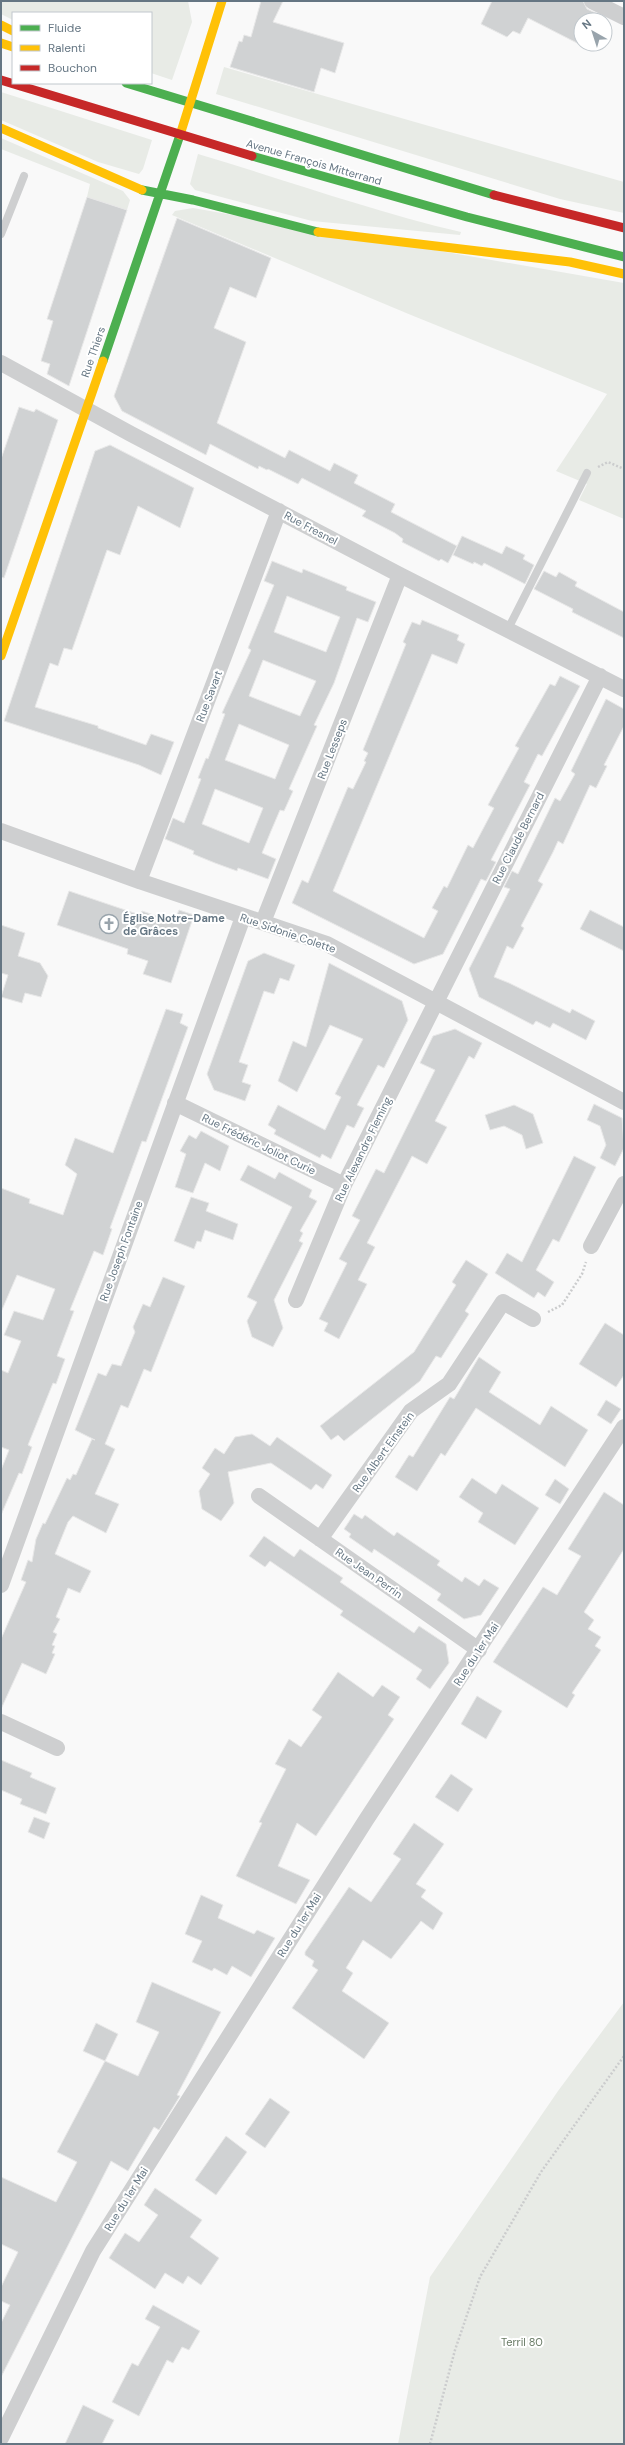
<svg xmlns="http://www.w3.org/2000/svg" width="625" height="2445" font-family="'DM Sans',sans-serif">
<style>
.green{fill:#e8ebe6}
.building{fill:#d0d2d3;stroke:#e8e8e8;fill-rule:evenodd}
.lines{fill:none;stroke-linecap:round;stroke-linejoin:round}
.path{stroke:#cbcccd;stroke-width:2.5;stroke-dasharray:2 2;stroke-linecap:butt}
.lane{stroke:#cecfd0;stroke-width:8}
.street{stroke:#cecfd0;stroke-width:16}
.fast{stroke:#4caf50;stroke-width:9}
.slow{stroke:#ffc107;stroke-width:9}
.jam{stroke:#c62828;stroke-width:9}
.labels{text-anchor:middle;stroke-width:4;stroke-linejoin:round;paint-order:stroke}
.street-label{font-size:11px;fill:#657683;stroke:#fff}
.poi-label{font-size:11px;font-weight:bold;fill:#657683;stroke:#fff;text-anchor:start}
.park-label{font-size:11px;fill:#687a64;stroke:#fff}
</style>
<rect width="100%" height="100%" fill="#f9f9f9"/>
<path class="green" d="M1,1H188L192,22L172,80L151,73V13H13V20L1,14Z
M224,67L624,182V213L560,199L216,94Z
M1,92L152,140L143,169L139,174L98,162L1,120Z
M1,138L123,191L130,200L127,210L87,197L90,184L1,149Z
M198,154C286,180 372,211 461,232L460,235L312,221L195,190L190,184Z
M193,208L624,283V519L579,500L587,484L556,471L607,394L411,315L172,215L175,211Z
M624,2002V2444H398L430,2277L558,2091Z"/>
<path class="building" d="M261,1H283L273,22L344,43L335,73L321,68L314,92L230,67L239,41L242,42L244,35L251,37Z
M492,1H583L587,9L602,16L600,20H581V45L528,18L520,34L513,31L507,37L481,24Z
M87,197L127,210L69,386L47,374L50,364L41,361L53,321L47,319Z
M177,218L271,258L256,298L230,287L214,328L246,342L217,423L285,458L289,450L330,471L334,463L358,475L354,483L395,504L391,512L457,546L448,563L441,559L439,561L402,542L403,539L395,533L362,516L366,511L302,478L298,484L268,469L267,470L259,466L258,469L210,444L206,455L122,411L114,396Z
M19,407L34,412L36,409L58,420L4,578L1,577V459Z
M110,445L194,488L180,528L138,506L120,555L107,550L72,650L64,648L58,666L50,663L35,707L98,726V728L146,745L151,734L174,742L161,775L139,765L4,721L95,451Z
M462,536L502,554L506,546L525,555L523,559L534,565L525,584L484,563L482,566L474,562L473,564L453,555Z
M272,561L302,573L303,569L347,587L346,590L376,602L368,622L357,618L334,683L314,725L317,726L289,789L293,791L284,811L280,810L271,831L262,853L276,859L268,879L238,868L237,871L215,863L193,854L194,851L165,839L173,818L184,823L193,800L201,779L198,778L206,758L208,759L225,714L222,713L251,650L248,648L274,585L264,581ZM287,596L340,617L326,652L274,632ZM263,660L316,681L300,716L249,696ZM239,724L289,745L275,779L225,760ZM215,789L263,808L249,843L202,824Z
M544,571L556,577L559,572L577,582L575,586L624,612V638L572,612L573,609L534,589Z
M422,620L459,635L457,640L465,644L457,664L432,654L333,891L424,938L438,911L432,908L444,886L447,888L468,845L473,848L494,808L488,805L519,748L515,746L550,684L555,686L560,676L580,686L542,756L538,754L524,782L530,785L491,860L496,862L486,881L481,879L443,954L414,964L292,903L302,880L308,883L348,787L353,789L366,762L364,761L368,753L363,750L406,644L403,642L412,622L420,625Z
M606,699L624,709V726L604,765L607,766L596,788L590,785L563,844L558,841L553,852L538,881L543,884L521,926L524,928L513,949L507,946L494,977L509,983L570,1013L572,1009L595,1021L586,1040L553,1023L550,1028L536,1021L533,1025L479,997L469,969L510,889L504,887L512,871L518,874L555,798L560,801L575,774L571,771Z
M69,891L140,915L142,911L174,922L179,910L194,915L171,983L143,974L148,961L127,954L128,949L57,925Z
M590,910L624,927V951L580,929Z
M1,925L25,933L18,956L40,963L48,976L41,997L25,993L22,1003L1,997L8,975L1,973Z
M264,953L295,965L289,981L280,978L274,994L264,991L239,1062L248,1065L242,1082L251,1085L245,1101L214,1090L207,1074L248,961Z
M329,963L402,1001L408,1020L384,1068L378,1065L357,1105L364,1108L354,1128L347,1125L331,1159L322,1154L320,1158L274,1134L276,1130L268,1125L278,1105L325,1130L341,1097L335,1094L363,1039L330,1025L297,1092L278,1081L293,1041L306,1047Z
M166,1009L183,1014L180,1023L188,1027L146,1142L142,1141L110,1228L112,1229L103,1255L94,1251L70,1310L74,1311L57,1356L65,1359L56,1384L53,1383L28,1445L32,1447L22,1474L19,1473L1,1515V1470L9,1450L1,1447V1370L8,1373L21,1341L4,1335L14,1311L43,1320L55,1289L17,1275L1,1312V1188L30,1199L29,1203L63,1215L77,1174L65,1165L75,1138L113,1153Z
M455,1029L482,1043L474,1059L469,1056L435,1121L447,1127L427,1164L412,1156L367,1243L375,1247L358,1280L367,1284L339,1339L324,1331L328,1323L319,1319L347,1263L339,1259L360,1220L352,1216L376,1169L384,1173L435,1070L420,1063L433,1036Z
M594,1104L622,1118L624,1148L615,1166L600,1158L606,1145L600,1126L587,1120Z
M514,1105L533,1114L543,1143L526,1149L522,1135L504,1126L490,1130L485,1115Z
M201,1131L229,1146L220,1171L205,1163L193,1193L175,1187L186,1154L180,1151L189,1135L196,1139Z
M574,1156L596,1167L559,1242L553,1239L536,1270L554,1282L545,1297L538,1292L534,1298L495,1273L507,1253L522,1262Z
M248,1165L275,1179L279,1172L312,1190L309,1197L317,1201L300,1231L303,1233L299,1241L303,1243L274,1300L283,1328L273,1347L252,1337L247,1321L257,1302L247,1297L292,1207L240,1180Z
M191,1197L209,1203L206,1211L238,1224L233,1240L205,1230L201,1242L197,1241L194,1249L174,1241Z
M466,1260L488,1274L465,1311L469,1314L441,1358L436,1356L420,1381L344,1441L338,1435L331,1440L320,1426L414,1352L456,1285L452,1282Z
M163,1277L185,1286L151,1372L144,1369L128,1408L121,1405L105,1444L115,1449L95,1494L119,1504L106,1533L73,1516L68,1522L55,1554L91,1571L80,1593L68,1588L56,1617L60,1619L53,1632L57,1634L52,1645L55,1646L52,1653L55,1654L46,1674L22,1663L1,1709V1639L26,1582L21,1580L28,1560L32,1562L36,1539L43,1523L45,1524L67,1478L70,1480L73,1474L76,1475L92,1439L95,1440L75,1430L98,1373L106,1376L112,1364L121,1366L135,1332L133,1327L143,1304L150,1307Z
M605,1323L624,1335V1375L616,1387L579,1364Z
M479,1357L501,1372L489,1392L540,1425L551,1406L588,1430L565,1467L476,1408L445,1456L441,1453L417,1491L395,1477L409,1455L413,1457L450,1397L454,1399Z
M606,1400L621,1409L611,1424L597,1415Z
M252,1434L270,1446L277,1437L332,1475L323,1489L316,1484L311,1490L271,1463L228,1472L234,1503L221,1521L202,1509L199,1491L210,1474L202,1468L215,1448L224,1454L235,1437Z
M472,1478L496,1494L502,1484L539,1508L515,1545L478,1522L483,1513L459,1497Z
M555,1479L569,1489L560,1504L545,1495Z
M604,1492L624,1505V1549L584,1612L594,1620L588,1629L601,1637L595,1646L601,1650L572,1693L575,1695L567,1708L493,1662L543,1587L557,1595L581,1556L568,1549Z
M354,1514L362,1519L365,1515L394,1536L397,1532L440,1561L437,1565L462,1582L465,1577L479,1586L484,1579L499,1588L481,1615L464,1619L437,1600L441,1594L374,1549L372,1553L349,1537L351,1534L344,1529Z
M264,1536L294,1557L300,1549L343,1578L340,1582L414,1633L419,1626L446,1644L449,1663L430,1689L416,1679L422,1670L340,1615L343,1611L270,1561L265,1567L249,1556Z
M338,1672L373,1697L382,1685L400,1697L388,1715L394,1719L316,1836L297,1823L278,1866L310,1880L296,1904L236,1876L262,1823L259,1822L286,1769L275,1764L289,1739L301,1747L322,1717L312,1710Z
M477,1696L502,1711L486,1739L461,1724Z
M1,1760L32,1773L30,1777L56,1788L46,1814L20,1804L22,1799L1,1790Z
M451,1774L473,1789L458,1812L435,1797Z
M34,1817L50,1823L44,1839L28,1832Z
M414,1823L444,1844L416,1884L426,1890L421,1897L443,1913L433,1930L421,1921L391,1959L363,1940L346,1968L353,1973L342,1991L389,2023L364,2059L292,2008L318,1970L312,1966L314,1961L305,1955V1952L349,1887L371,1902L401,1859L393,1854Z
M201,1895L223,1905L218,1918L254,1934L257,1930L275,1938L251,1977L232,1966L227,1975L214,1968L212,1971L192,1962L202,1941L185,1934Z
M152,1982L221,2012L177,2095L180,2096L159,2130L154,2127L128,2171L111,2161L1,2377V2323L10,2305L1,2301V2287L18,2252L1,2244V2177L56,2202L77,2162L57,2152L105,2061L138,2076L159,2032L136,2022Z
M96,2023L118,2034L105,2061L83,2051Z
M270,2098L290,2112L265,2148L245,2134Z
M226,2136L247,2152L216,2195L195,2180Z
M155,2188L202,2220L190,2237L219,2258L201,2285L188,2276L183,2284L165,2273L155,2289L109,2258L125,2233L139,2242L158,2215L144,2205Z
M153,2305L200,2331L189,2350L182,2347L173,2363L167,2360L139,2416L112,2402L132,2363L138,2366L160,2327L145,2319Z
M83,2405L114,2420L102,2444H65Z"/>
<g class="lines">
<path class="path" d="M598,467L608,462L624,469
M548,1312L562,1305L582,1274L586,1262
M430,2444L455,2350L480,2277L541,2172L624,2056"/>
<path class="lane" d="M1,234L24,176
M508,629L587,473"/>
<path class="street" d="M592,1L624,17
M1,363L131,434L400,575L624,689
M1,831L139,881L327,944L624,1102
M139,881L279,511
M263,922L400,575
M175,1103L344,1185
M591,1246L624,1184
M296,1300L344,1185L600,676
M259,1496L479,1650
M320,1539L411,1411L449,1384L503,1302L533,1319
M1,1585L243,917
M1,1722L57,1748
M1,2438L93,2251L366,1820L624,1427"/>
<path class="fast" d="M126,83L494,195
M252,156L467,217L624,257
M142,190L193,200L318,232
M103,361L180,135"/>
<path class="slow" d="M1,25L13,31
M1,43L13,47
M1,128L142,190
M180,135L222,1
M318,232L570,262L624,274
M1,656L103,361"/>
<path class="jam" d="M1,80L252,156
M494,195L624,228"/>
</g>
<defs>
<symbol id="church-ring" viewBox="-11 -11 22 22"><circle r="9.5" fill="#fff" stroke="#99a4ac" stroke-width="1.5"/><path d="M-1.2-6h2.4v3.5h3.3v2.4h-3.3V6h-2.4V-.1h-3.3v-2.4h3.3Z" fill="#99a4ac"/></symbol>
</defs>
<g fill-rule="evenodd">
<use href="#church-ring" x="98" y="913" width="22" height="22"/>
</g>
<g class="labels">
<g class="street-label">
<text transform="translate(314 162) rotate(16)" y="4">Avenue François Mitterrand</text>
<text transform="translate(93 352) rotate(-71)" y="4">Rue Thiers</text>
<text transform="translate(311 528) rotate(28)" y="4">Rue Fresnel</text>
<text transform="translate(209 696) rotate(-69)" y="4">Rue Savart</text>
<text transform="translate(332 749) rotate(-69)" y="4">Rue Lesseps</text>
<text transform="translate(518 838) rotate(-63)" y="4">Rue Claude Bernard</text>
<text transform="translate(288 933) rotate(19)" y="4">Rue Sidonie Colette</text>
<text transform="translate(259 1144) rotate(26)" y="4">Rue Frédéric Joliot Curie</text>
<text transform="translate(363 1149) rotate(-64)" y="4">Rue Alexandre Fleming</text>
<text transform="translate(121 1251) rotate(-70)" y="4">Rue Joseph Fontaine</text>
<text transform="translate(383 1452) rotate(-54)" y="4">Rue Albert Einstein</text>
<text transform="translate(369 1573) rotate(35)" y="4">Rue Jean Perrin</text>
<text transform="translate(476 1654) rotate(-57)" y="4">Rue du 1er Mai</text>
<text transform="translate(299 1925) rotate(-58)" y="4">Rue du 1er Mai</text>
<text transform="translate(126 2199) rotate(-58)" y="4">Rue du 1er Mai</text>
</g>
<g class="poi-label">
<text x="123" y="922">Église Notre-Dame<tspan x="123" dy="13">de Grâces</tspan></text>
</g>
<g class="park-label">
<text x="522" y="2346">Terril 80</text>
</g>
</g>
<rect width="625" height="2445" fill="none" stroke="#657683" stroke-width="4"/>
<rect x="12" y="12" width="140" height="72" fill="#ffffff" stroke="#c1c8cd"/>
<rect x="20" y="25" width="20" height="6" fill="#4caf50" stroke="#c1c8cd"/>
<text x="48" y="32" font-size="12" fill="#657683">Fluide</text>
<rect x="20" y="45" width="20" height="6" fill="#ffc107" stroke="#c1c8cd"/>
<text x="48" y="52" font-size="12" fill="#657683">Ralenti</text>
<rect x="20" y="65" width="20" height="6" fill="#c62828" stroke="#c1c8cd"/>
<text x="48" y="72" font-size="12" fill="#657683">Bouchon</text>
<g transform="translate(593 32) rotate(321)"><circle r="19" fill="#ffffff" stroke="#c1c8cd"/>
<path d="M0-3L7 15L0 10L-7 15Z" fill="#99a4ac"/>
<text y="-6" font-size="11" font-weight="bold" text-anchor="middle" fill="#657683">N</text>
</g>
</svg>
